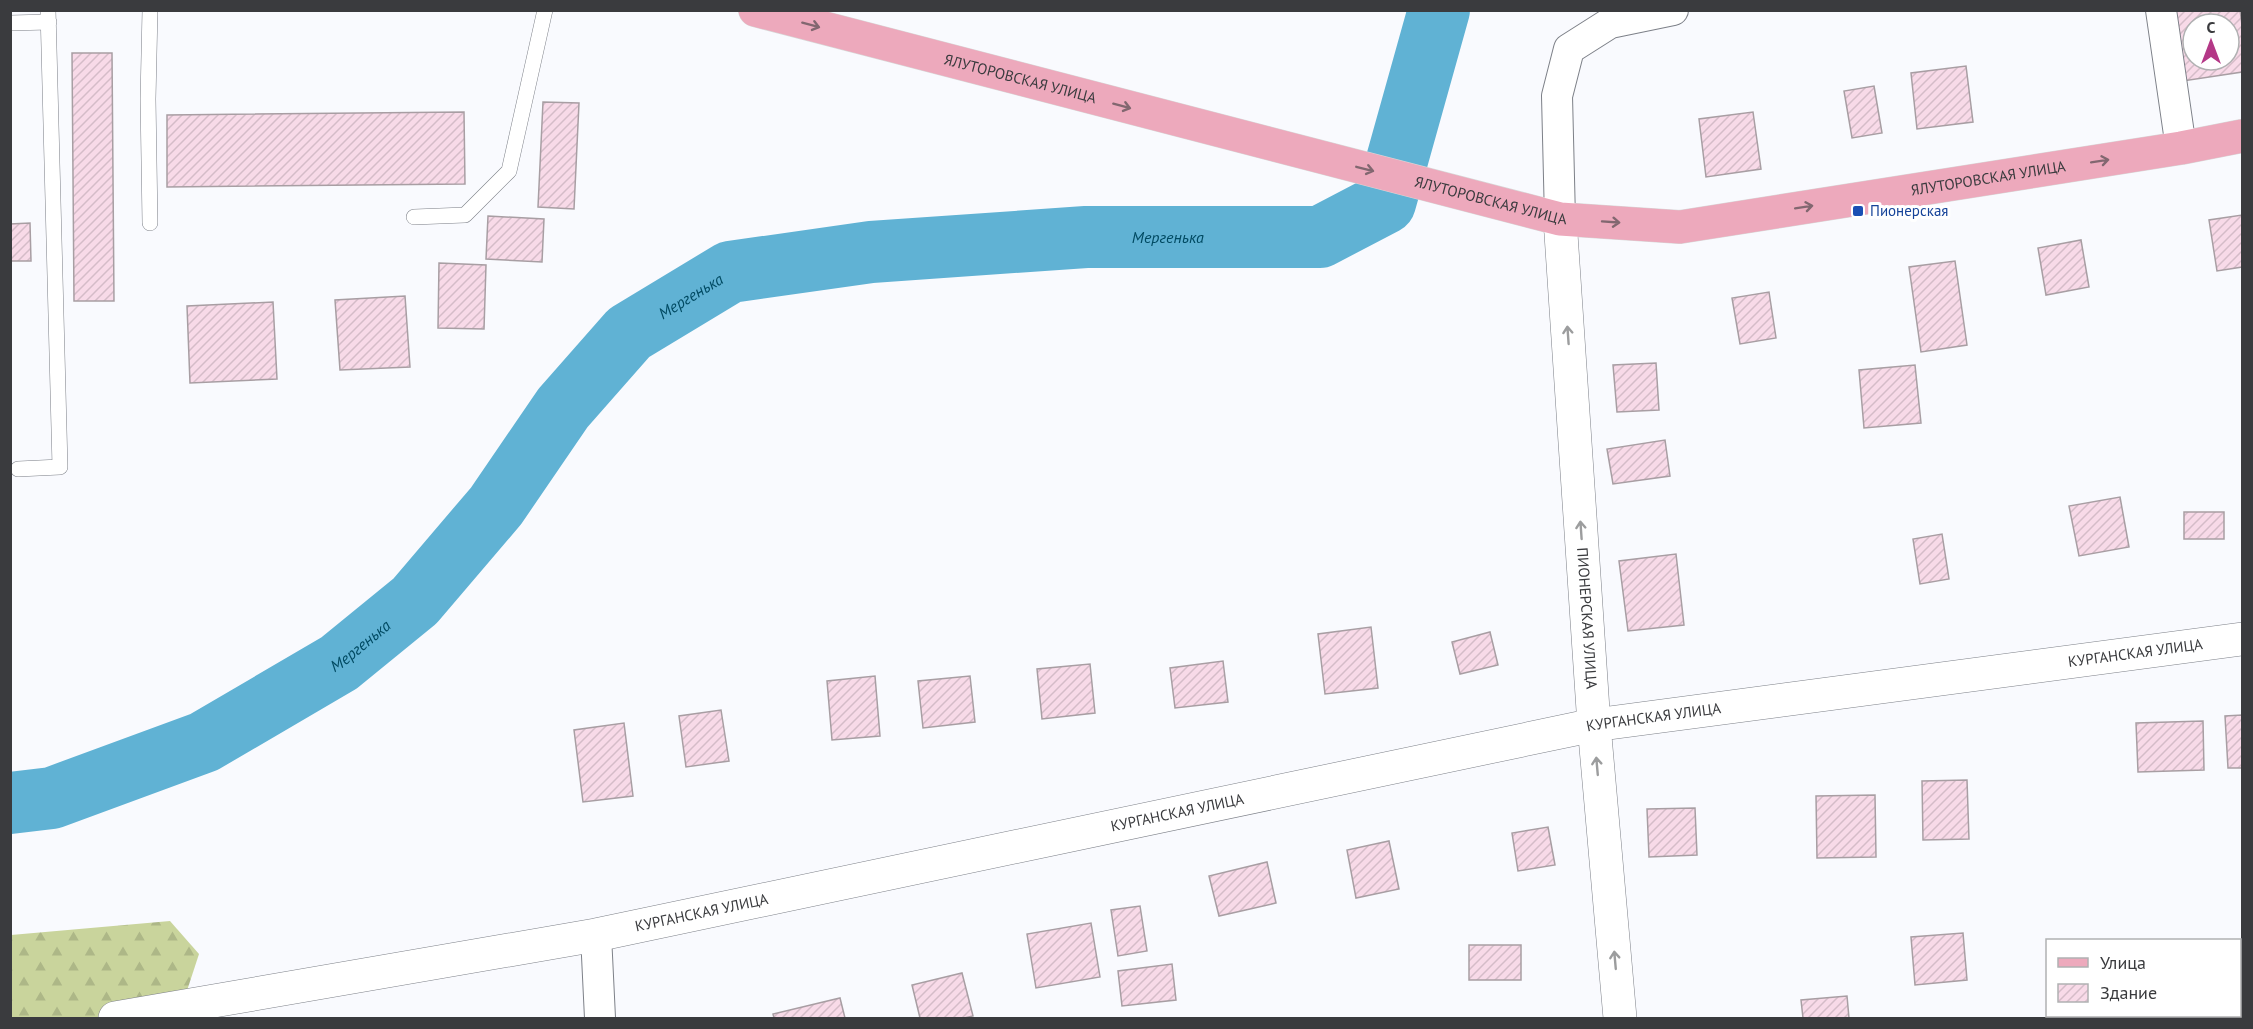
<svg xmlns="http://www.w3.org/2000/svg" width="2253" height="1029" font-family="'PT Sans',sans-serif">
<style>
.forest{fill:url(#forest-firs)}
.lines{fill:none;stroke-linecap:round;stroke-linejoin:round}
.river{stroke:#60b2d4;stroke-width:62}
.building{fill:url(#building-hatch);stroke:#a89ea3;stroke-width:1.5;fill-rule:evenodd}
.service-casing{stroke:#7d8088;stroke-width:16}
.minor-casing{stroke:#7d8088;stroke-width:32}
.tertiary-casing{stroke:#7d8088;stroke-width:34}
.secondary-casing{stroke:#7d8088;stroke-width:34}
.primary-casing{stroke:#d8d8d8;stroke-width:34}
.service{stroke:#fff;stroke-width:15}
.minor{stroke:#fff;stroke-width:30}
.tertiary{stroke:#fff;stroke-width:33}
.secondary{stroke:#fff;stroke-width:33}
.primary{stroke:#eda9bc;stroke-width:33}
.oneway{stroke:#826770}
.oneway2{stroke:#9c9d9e}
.transit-dot{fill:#1a4fb4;stroke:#fff;stroke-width:2}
.labels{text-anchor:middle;stroke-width:6;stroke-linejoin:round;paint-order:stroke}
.street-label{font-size:15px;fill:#3a3b3e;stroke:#fff}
.transit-label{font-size:15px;fill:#164399;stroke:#fff;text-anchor:start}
.water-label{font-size:16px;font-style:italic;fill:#004a62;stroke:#fff}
</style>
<defs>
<pattern id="forest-firs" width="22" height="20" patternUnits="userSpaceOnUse" patternTransform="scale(1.5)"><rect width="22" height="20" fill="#c9d49c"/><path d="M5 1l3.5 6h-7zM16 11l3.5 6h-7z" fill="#adb787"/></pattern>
<pattern id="building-hatch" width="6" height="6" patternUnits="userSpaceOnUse" patternTransform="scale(1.5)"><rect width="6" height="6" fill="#f8dae8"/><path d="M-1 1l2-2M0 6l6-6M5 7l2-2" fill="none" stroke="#d5bcc8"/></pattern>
</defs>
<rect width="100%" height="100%" fill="#f9fafe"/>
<path class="forest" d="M170,921L199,954L178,1018H11V935Z"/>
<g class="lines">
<path class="river" id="s1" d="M10,803L52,798L204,742L339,663L415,601L496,506L563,408L629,333L730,272L871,252L1086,237H1320L1385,203L1439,10"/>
</g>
<path class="building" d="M2172,10H2240L2242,25V72L2183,81ZM2193,24H2229V60H2193Z
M72,53H112L114,301H74Z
M1966,66L1973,122L1917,129L1911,73Z
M1874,86L1882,133L1852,138L1844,91Z
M543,102L579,103L574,209L538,207Z
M464,112L465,184L167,187V115Z
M1753,112L1761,169L1706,177L1699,119Z
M2242,215V267L2217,271L2209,220Z
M488,216L544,219L542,262L486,259Z
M30,223L31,261H10V224Z
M2081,240L2089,287L2046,295L2038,248Z
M1955,261L1967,345L1921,352L1909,267Z
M439,263L486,265L484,329L438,328Z
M1769,292L1776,338L1740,344L1732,298Z
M405,296L410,367L340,370L335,300Z
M273,302L277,379L190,383L187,306Z
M1656,363L1659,410L1617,412L1613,365Z
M1915,365L1921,423L1864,428L1859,370Z
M1665,440L1670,476L1613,484L1607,449Z
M2120,497L2129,547L2079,556L2069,506Z
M2184,512H2224V539H2184Z
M1942,534L1949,579L1920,584L1913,539Z
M1676,554L1684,625L1628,631L1619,561Z
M1371,627L1378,688L1325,694L1318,634Z
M1490,632L1498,665L1460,674L1452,642Z
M1223,661L1228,702L1175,708L1170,668Z
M1090,664L1095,713L1042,719L1037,669Z
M875,676L880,736L832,740L827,681Z
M970,676L975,722L923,728L918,681Z
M721,710L729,761L686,767L679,716Z
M2242,715V768H2228L2225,716Z
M2203,721L2204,770L2138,772L2136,723Z
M624,723L633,796L583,802L574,730Z
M1967,780L1969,839L1923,840L1922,781Z
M1875,795L1876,857L1817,858L1816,796Z
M1695,808L1697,855L1649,857L1647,809Z
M1548,827L1555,865L1518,871L1512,833Z
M1389,841L1399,889L1356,898L1347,850Z
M1267,862L1276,903L1219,916L1209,876Z
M1140,906L1147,951L1118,956L1111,910Z
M1091,923L1100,977L1036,988L1027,934Z
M1963,933L1967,980L1915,985L1911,937Z
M1469,945H1521V980H1469Z
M1172,964L1176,1000L1122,1006L1118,971Z
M962,973L973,1016L964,1018H920L912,985Z
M1847,996L1849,1018H1803L1801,1000Z
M840,998L845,1018H774L773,1014Z"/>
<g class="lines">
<defs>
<path id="service" d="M10,23L49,22
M414,217L465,215L509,171L545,10
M150,223L148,99L150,10
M18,469L60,467L48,10"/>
<path id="minor" d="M2161,10L2181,148
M1560,219L1557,96L1569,49L1610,23L1673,10
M596,935L600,1018"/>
<g id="tertiary">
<path id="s2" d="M1560,219L1594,725L1620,1018"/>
</g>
<g id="secondary">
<path id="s3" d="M115,1018L596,935L1594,725L2242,639"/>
</g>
<g id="primary">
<path id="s4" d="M755,10L1560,219L1680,227L2181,148L2242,136"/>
</g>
</defs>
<use href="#service" class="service-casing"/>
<use href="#minor" class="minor-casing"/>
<use href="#tertiary" class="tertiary-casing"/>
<use href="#secondary" class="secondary-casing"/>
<use href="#primary" class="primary-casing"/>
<use href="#service" class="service"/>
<use href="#minor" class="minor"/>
<use href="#tertiary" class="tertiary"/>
<use href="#secondary" class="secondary"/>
<use href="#primary" class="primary"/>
</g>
<defs><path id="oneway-shaft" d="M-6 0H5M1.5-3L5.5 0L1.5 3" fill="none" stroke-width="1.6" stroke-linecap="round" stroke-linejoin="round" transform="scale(1.5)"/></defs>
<g class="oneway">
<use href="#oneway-shaft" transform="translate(811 25) rotate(15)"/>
<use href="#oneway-shaft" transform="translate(1122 106) rotate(15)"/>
<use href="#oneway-shaft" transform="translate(2100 161) rotate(-9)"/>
<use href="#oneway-shaft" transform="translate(1365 169) rotate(14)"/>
<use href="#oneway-shaft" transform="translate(1804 207) rotate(-9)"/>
<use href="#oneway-shaft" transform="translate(1611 222) rotate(4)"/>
</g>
<g class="oneway2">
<use href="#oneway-shaft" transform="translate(1568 335) rotate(-94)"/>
<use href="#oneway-shaft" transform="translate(1581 530) rotate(-94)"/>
<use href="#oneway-shaft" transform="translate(1597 766) rotate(-95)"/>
<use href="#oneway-shaft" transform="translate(1615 960) rotate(-95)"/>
</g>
<rect class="transit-dot" x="1852" y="205" width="12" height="12" rx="3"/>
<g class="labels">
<g class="street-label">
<text dy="5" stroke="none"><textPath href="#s4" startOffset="274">ЯЛУТОРОВСКАЯ УЛИЦА</textPath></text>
<text dy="5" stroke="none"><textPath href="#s4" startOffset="1264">ЯЛУТОРОВСКАЯ УЛИЦА</textPath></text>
<text dy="5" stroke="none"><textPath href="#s4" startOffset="760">ЯЛУТОРОВСКАЯ УЛИЦА</textPath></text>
<text dy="5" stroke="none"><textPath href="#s2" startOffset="400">ПИОНЕРСКАЯ УЛИЦА</textPath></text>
<text dy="5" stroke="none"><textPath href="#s3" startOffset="2054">КУРГАНСКАЯ УЛИЦА</textPath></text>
<text dy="5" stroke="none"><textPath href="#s3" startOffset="1568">КУРГАНСКАЯ УЛИЦА</textPath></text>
<text dy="5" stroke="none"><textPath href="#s3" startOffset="1082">КУРГАНСКАЯ УЛИЦА</textPath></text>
<text dy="5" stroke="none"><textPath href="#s3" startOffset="596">КУРГАНСКАЯ УЛИЦА</textPath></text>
</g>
<g class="transit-label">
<text x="1870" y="216">Пионерская</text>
</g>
<g class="water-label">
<text dy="6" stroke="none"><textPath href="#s1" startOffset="1360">Мергенька</textPath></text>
<text dy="6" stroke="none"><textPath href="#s1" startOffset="874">Мергенька</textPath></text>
<text dy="6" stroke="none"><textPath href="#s1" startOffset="388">Мергенька</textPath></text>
</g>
</g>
<rect width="2253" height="1029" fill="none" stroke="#3a3b3e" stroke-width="24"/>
<rect x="2046" y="939" width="195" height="78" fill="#ffffff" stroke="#b0b1b2" stroke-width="1.5"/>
<rect x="2058" y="958" width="30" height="9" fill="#eda9bc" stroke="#b0b1b2" stroke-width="1.5"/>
<text x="2100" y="969" font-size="18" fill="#3a3b3e">Улица</text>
<rect x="2058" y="984" width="30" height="18" fill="url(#building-hatch)" stroke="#b0b1b2" stroke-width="1.5"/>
<text x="2100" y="999" font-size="18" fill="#3a3b3e">Здание</text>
<g transform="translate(2211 42)"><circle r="28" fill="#ffffff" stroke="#b0b1b2" stroke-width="1.5"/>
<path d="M0-4.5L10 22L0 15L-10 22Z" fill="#b43887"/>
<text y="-9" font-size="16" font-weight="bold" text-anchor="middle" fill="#3a3b3e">С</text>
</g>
</svg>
